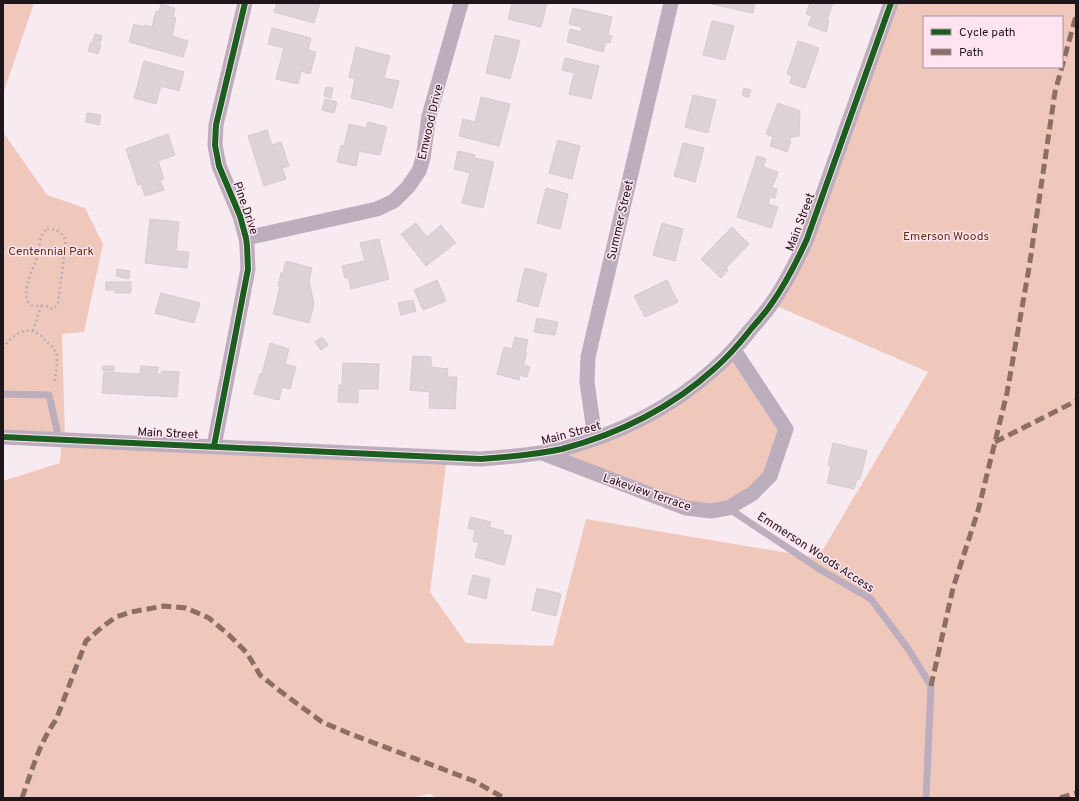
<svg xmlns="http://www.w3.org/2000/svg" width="1079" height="801" font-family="Overpass,sans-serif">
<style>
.green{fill:#f0c8bb;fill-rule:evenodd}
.building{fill:#ddd2d5;stroke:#d5cacd}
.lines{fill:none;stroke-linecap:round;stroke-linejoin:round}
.path{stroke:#b7adb6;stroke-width:2.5;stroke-dasharray:2 3;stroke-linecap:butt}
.lane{stroke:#bcaebc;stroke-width:7}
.street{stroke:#bcaebc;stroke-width:15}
.quiet{stroke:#8d6e63;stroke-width:5;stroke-dasharray:10 5;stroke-linecap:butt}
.cycleway-casing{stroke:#fee4f0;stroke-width:8}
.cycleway{stroke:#1b5e20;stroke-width:6}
.labels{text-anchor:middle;stroke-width:3;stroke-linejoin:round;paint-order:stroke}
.street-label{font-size:12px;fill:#1f161b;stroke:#fee4f0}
.park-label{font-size:12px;fill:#643014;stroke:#fee4f0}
</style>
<rect width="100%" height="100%" fill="#f8eaf1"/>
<path class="green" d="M3,3H34L3,94Z
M889,3H1076V798H435L430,794L410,798H3V481L60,463L62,440L3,437V132L47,195L85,208L103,244L84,332L62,334L65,439L447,457L430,592L466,643L553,646L586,519L818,558L928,372L772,304L807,239ZM924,17H1062V67H924Z
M734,350L786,429L770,476L711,511L541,453L620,429Z"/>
<path class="building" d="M277,3H320L314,23L274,12Z
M512,3H547L541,27L508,19Z
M712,3H755L753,13L712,4Z
M810,3H833L827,20L829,21L826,32L808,25L812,16L806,14Z
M161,4L175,8L173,17L176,18L172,36L188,41L183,57L129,42L134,24L144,27L145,25L152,27L156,11L159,12Z
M573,8L612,17L608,35L612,36L610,43L606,42L603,52L567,42L570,29L581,32L582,27L569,24Z
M712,21L734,26L725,60L703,55Z
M272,28L311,38L308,50L316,52L310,74L301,71L298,84L276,79L284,48L268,44Z
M95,34L102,36L100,43L93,41Z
M495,35L520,41L510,79L486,73Z
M798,41L819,48L805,88L790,83L792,76L787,74Z
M91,42L101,45L98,54L88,51Z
M356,47L390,56L384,78L399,81L392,108L351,98L355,79L349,77Z
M565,58L599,66L591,99L569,94L574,73L562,70Z
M144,61L184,72L179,91L161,86L156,104L134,98Z
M326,87L333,88L331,98L324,96Z
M744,88L751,90L748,98L742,95Z
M693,95L716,100L708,133L685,127Z
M481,97L510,104L499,146L459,136L463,119L475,122Z
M325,99L337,102L334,113L322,110Z
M778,103L800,111L799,136L790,138L789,141H791L787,152L770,146L773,137L766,134Z
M87,113L101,115L99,125L86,122Z
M368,122L387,127L380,155L359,151L356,166L337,162L341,145L344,146L349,124L366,128Z
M267,130L272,145L281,142L289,166L282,168L286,179L264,186L248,136Z
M168,134L175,155L158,161L164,179L160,180L164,190L145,196L141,184L138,185L126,149Z
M558,140L580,146L572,179L549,173Z
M683,143L704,148L695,182L674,176Z
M458,151L475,155L474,158L494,162L483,208L462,203L470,173L454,169Z
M757,156L766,159L763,167L778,172L772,188L777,189L775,198L770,197L768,204L778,207L771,228L737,217Z
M546,188L568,194L560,229L537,223Z
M150,219L179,222L176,251L189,252L187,268L145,263Z
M416,223L427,237L441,225L456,243L426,266L401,234Z
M662,223L683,229L675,261L653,255Z
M732,227L749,244L726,268L728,270L721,278L701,259Z
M379,239L389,279L351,289L348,277L345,278L342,266L365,261L360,243Z
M286,261L312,268L309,281L314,304L309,323L273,314L280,287L278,286L281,273H283Z
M525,268L547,274L538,307L517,301Z
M117,269L130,271L129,279L116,276Z
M437,280L446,301L423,310L414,290Z
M667,280L678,302L645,317L634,296Z
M106,282H131V293H115V290H106Z
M161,293L200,303L194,323L155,313Z
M413,300L416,311L401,315L398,303Z
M537,318L558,322L555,335L534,332Z
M322,337L328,345L321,350L315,342Z
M515,337L528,340L525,353H527L523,365L530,367L527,377L520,375L519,380L497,374L504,347L512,349Z
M270,343L289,349L285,364L296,367L290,389L282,387L279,400L254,394L260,374H262Z
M413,356L431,357V367L448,369L447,377H457L455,409L429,408L430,392L410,390Z
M343,363L379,364L378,389H358V403L338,402L339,385H342Z
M103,366H114V371L102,370Z
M141,366L158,367L157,374H161L162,371L179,372L177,397L102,393L104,372L140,374Z
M833,443L867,451L860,479H857L854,489L827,483L831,466L828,465Z
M471,517L491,522L489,527L504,531L503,534L512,536L504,565L475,557L479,543L473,541L475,530L468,528Z
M473,575L490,579L486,599L468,594Z
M537,588L561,594L556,616L532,610Z"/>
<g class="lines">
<path class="path" d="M47,229C58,228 68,236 65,248L58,304L53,309C50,308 48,307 44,306C40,305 34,308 30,304C19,293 35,266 38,254C40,245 39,235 47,229Z
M33,331L41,306
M3,348C10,338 24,325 37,333C40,334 43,338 46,341C50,344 54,348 56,353C58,363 56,374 54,384"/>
<path class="lane" d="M3,394L49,395L59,439
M728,508L821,570L871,599L909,650L931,686L926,798"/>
<path class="street" d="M246,238L377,209L394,201L408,187L419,171L423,158L429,116L461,3
M3,437L481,459C508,457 535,455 562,449C618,434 671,408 714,369C728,357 740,343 751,329C758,321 766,312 772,303C786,283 797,261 807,239L891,3
M595,439L587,382L588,357L671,3
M214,446L248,269L247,246L246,238L240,216L219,166L215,145L216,125L245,3
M542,453L686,508L711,511L728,508L752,494L770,476L786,429L734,350"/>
<path class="quiet" d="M995,442L1076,401
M931,686L953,588L978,511L1007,393L1029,268L1055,92L1076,16
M22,798C32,771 39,743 56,720L86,641L102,627L116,617L131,612L164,606L186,608L209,618L229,635L247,653L260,675L280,691L322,722L348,733L474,781L504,798
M1060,798L1076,793"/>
<defs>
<path id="cycleway" d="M3,437L481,459C508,457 535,455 562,449C618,434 671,408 714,369C728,357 740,343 751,329C758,321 766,312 772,303C786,283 797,261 807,239L891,3
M214,446L248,269L247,246L246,238L240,216L219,166L215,145L216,125L245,3"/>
</defs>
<use href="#cycleway" class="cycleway-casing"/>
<use href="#cycleway" class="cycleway"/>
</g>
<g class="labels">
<g class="street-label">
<text transform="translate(430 122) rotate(-77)" y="4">Emwood Drive</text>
<text transform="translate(246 208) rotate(71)" y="4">Pine Drive</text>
<text transform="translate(620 220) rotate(-77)" y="4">Summer Street</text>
<text transform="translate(800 222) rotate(-69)" y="4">Main Street</text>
<text transform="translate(168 433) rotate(3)" y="4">Main Street</text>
<text transform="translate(571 433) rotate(-15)" y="4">Main Street</text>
<text transform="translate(647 492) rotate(19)" y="4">Lakeview Terrace</text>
<text transform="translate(816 552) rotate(33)" y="4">Emmerson Woods Access</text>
</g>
<g class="park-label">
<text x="946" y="240">Emerson Woods</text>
<text x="51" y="255">Centennial Park</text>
</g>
</g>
<rect width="1079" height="801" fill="none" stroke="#1f161b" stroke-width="8"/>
<rect x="923" y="16" width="140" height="52" fill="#fee4f0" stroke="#a5929b"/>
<rect x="931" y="29" width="20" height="6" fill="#1b5e20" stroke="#a5929b"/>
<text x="959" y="36" font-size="12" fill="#1f161b">Cycle path</text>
<rect x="931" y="49" width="20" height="6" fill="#8d6e63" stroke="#a5929b"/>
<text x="959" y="56" font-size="12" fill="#1f161b">Path</text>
</svg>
